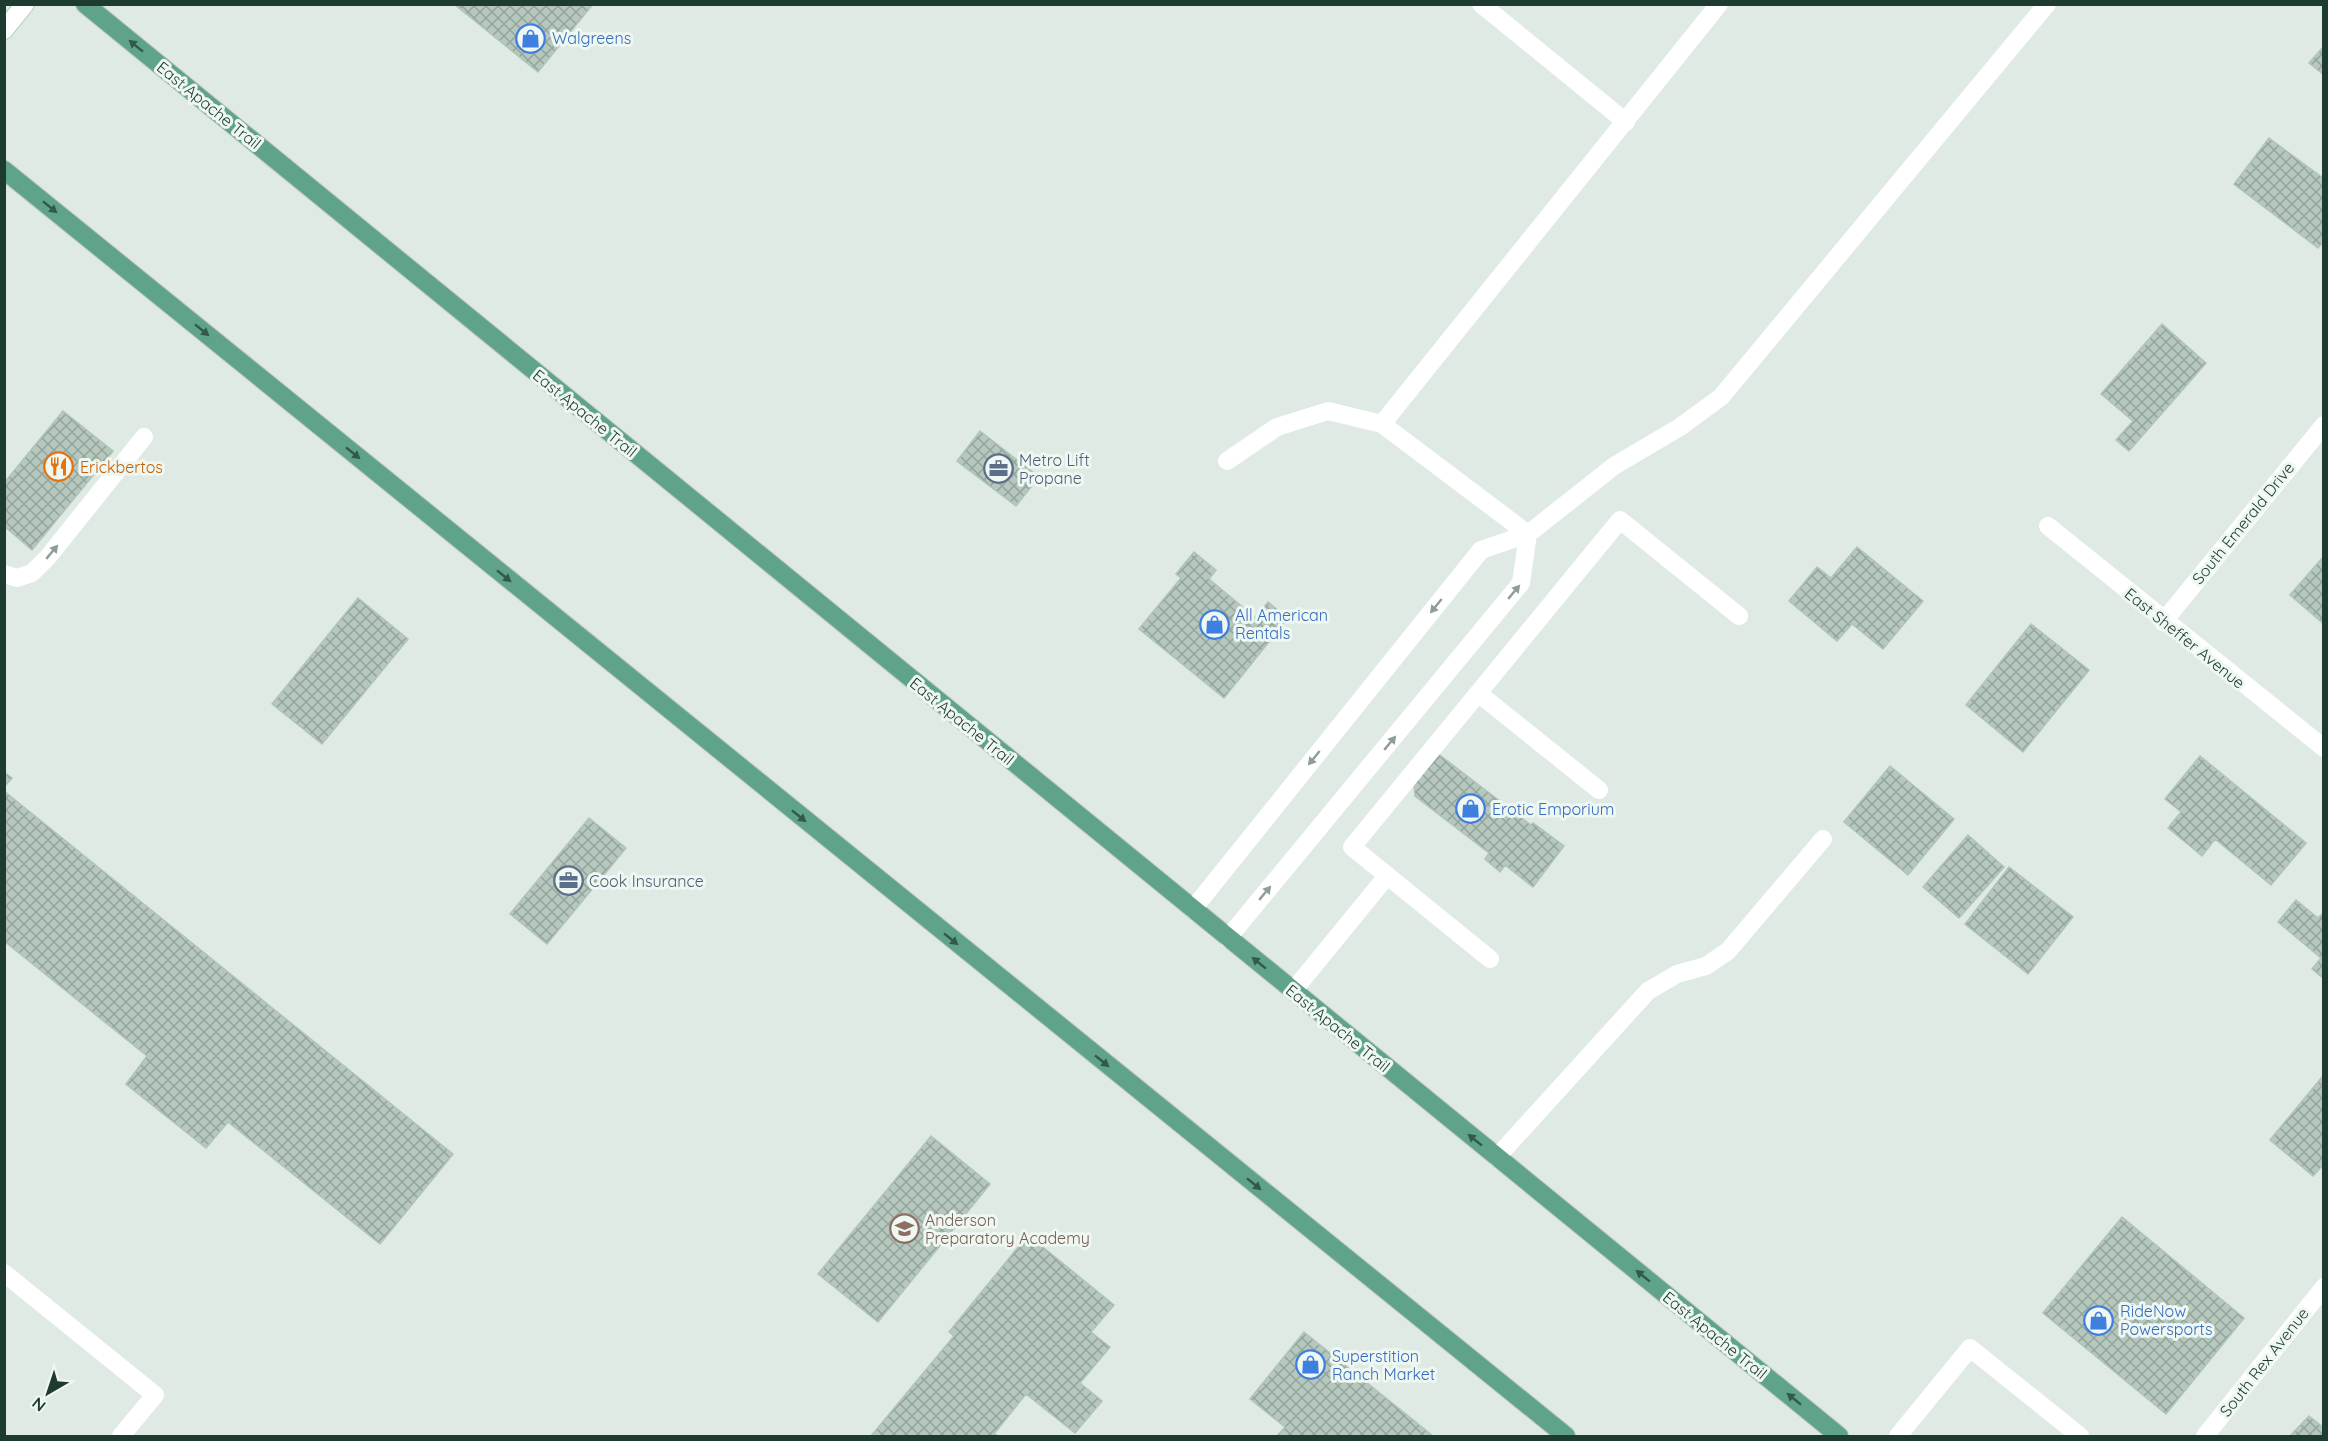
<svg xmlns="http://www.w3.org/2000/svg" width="2328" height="1441" font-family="Quicksand,sans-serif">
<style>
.building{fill:url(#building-cross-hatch);stroke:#b0c4b9;stroke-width:1.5}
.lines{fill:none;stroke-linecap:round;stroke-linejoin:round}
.secondary-casing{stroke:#b0cbbe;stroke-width:20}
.primary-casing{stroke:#bcc4c1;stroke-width:20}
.service{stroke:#fff;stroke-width:18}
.minor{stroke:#fff;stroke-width:18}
.secondary{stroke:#fff;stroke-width:18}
.primary{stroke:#5fa389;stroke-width:18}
.oneway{fill:#325a4a}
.oneway2{fill:#8e9d97}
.labels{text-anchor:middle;stroke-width:6;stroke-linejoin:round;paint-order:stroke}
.shop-label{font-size:16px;fill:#366cbe;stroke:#eef7f1;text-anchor:start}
.street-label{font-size:16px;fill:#1e3b2f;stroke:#eef7f1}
.service-label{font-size:16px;fill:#4e5e75;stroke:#eef7f1;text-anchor:start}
.food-label{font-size:16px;fill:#c56008;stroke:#eef7f1;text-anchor:start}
.education-label{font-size:16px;fill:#785e54;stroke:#eef7f1;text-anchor:start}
</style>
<defs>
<pattern id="building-cross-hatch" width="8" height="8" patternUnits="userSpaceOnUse" patternTransform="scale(1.5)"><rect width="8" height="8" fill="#b6c8be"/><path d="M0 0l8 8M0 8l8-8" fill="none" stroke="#93a49b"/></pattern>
</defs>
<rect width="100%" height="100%" fill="#deeae3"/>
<path class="building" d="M454,4H593L538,72Z
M2324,46V75L2309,63Z
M2269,138L2324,179V241L2318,248L2234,184Z
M2162,324L2206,363L2129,451L2116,440L2133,421L2101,394Z
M63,411L113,451L32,550L4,526V483Z
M980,431L1039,477L1016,506L957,461Z
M1857,547L1923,601L1883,649L1852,624L1837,641L1789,601L1817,567L1831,578Z
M1194,552L1216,570L1209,579L1256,618L1268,602L1288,618L1224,698L1139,629L1181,578L1176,574Z
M2324,556V624L2290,595Z
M358,598L408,639L322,744L272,704Z
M2031,624L2089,670L2023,752L1966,705Z
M1437,753L1531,825L1533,823L1564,846L1533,887L1505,865L1500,872L1485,859L1489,853L1415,796L1414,783Z
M2200,756L2306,843L2271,885L2215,839L2202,856L2168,828L2181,812L2165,799Z
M1890,766L1954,819L1908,875L1844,822Z
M4,772L12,778L4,787Z
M4,791L453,1154L380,1244L228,1122L206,1148L126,1084L147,1056L4,941Z
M589,818L626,848L547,944L510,914Z
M1968,835L2004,867L1959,918L1923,887Z
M2009,867L2073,917L2028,974L1965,924Z
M2296,900L2318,918L2324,912V979L2312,969L2321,958L2278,922Z
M2322,1077L2324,1164L2313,1176L2270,1140Z
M931,1136L990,1184L878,1322L818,1274Z
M2122,1217L2244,1318L2166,1414L2043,1313Z
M1028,1235L1114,1305L1091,1332L1110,1347L1080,1383L1102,1401L1075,1433L1026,1394L994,1434L998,1436H871L954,1336L949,1332Z
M1304,1332L1433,1436H1277L1285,1427L1250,1399Z
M2309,1416L2324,1428V1436H2290Z"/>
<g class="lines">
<defs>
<path id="secondary" d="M4,30L25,4"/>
<path id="primary" d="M85,4L1839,1436
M4,170L1566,1436"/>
</defs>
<use href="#secondary" class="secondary-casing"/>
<use href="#primary" class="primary-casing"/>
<path class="service" d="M1481,4L1626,122
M1227,461L1277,427L1328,411L1382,424
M1528,534L1382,424L1719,4
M4,574L17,578L32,573L48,557L144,437
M1478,693L1599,790
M1193,909L1481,550L1528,534L1614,466L1680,427L1721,397L2047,4
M1228,938L1521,583L1528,534
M1490,959L1352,847L1620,520L1739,616
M1293,991L1387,876
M1497,1157L1648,991L1677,974L1706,966L1728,951L1823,839
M4,1273L155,1395L121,1436
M1898,1436L1970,1348L2080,1436"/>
<path class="minor" d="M2048,526L2324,748
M2163,622L2324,425
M2205,1436L2324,1287"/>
<use href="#secondary" class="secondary"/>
<use href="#primary" class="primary"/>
</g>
<defs><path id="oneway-solid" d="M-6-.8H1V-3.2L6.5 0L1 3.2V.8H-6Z" transform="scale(1.5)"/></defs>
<g class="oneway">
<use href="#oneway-solid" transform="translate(136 46) rotate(-141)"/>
<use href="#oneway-solid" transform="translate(50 207) rotate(39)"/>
<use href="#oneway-solid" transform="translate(202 330) rotate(39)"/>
<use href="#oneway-solid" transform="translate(353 453) rotate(39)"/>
<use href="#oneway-solid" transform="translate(504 576) rotate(39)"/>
<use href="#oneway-solid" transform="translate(799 816) rotate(39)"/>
<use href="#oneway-solid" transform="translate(951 939) rotate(39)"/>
<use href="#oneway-solid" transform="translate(1259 963) rotate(-141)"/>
<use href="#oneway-solid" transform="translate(1102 1061) rotate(39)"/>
<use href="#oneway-solid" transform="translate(1475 1140) rotate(-141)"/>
<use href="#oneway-solid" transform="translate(1254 1184) rotate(39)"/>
<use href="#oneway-solid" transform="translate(1643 1276) rotate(-141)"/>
<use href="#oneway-solid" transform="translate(1794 1399) rotate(-141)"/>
</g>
<g class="oneway2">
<use href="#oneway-solid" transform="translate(52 552) rotate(-50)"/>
<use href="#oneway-solid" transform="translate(1514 592) rotate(-50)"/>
<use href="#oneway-solid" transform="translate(1436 606) rotate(129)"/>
<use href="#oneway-solid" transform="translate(1390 743) rotate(-50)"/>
<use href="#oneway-solid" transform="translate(1314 758) rotate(129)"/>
<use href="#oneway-solid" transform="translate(1265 893) rotate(-50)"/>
</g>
<defs>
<symbol id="shop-ring" viewBox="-11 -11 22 22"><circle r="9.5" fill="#eef7f1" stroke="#3f7fe0" stroke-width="1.5"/><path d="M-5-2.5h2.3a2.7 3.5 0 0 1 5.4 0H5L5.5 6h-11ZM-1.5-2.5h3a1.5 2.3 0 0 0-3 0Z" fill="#3f7fe0"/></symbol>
<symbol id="restaurant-ring" viewBox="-11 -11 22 22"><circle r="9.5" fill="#eef7f1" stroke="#e8710a" stroke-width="1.5"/><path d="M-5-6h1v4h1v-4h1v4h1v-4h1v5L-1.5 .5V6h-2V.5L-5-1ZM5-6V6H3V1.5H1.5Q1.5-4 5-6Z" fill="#e8710a"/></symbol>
<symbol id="office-ring" viewBox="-11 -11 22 22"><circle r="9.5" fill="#eef7f1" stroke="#5c6f8a" stroke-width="1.5"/><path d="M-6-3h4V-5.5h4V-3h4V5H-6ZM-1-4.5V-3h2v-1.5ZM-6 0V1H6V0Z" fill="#5c6f8a"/></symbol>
<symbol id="school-ring" viewBox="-11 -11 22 22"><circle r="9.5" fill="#eef7f1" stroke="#8d6e63" stroke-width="1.5"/><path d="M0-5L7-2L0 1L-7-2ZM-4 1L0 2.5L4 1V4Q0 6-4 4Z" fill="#8d6e63"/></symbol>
</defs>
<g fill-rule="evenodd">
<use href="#shop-ring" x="514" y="22" width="33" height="33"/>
<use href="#restaurant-ring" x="42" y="450" width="33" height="33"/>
<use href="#office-ring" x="982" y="452" width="33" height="33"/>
<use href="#shop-ring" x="1198" y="608" width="33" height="33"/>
<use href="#shop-ring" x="1454" y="792" width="33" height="33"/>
<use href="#office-ring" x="552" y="864" width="33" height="33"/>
<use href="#school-ring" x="888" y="1212" width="33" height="33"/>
<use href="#shop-ring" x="2082" y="1304" width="33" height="33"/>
<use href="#shop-ring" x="1294" y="1348" width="33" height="33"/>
</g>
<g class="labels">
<g class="shop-label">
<text x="552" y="44">Walgreens</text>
<text x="1235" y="621">All American<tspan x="1235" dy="18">Rentals</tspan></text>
<text x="1492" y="815">Erotic Emporium</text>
<text x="2120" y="1317">RideNow<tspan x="2120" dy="18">Powersports</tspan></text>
<text x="1332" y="1362">Superstition<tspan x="1332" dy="18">Ranch Market</tspan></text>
</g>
<g class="street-label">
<text transform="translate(209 105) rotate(39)" y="6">East Apache Trail</text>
<text transform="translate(585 413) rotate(39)" y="6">East Apache Trail</text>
<text transform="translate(2243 523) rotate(-51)" y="6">South Emerald Drive</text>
<text transform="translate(2185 638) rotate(39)" y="6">East Sheffer Avenue</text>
<text transform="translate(962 721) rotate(39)" y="6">East Apache Trail</text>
<text transform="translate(1338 1028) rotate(39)" y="6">East Apache Trail</text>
<text transform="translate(1715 1335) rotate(39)" y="6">East Apache Trail</text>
<text transform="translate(2264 1362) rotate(-52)" y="6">South Rex Avenue</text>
</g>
<g class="service-label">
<text x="1019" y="466">Metro Lift<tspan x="1019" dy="18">Propane</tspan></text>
<text x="589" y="887">Cook Insurance</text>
</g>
<g class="food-label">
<text x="80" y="473">Erickbertos</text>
</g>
<g class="education-label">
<text x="925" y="1226">Anderson<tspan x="925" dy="18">Preparatory Academy</tspan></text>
</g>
</g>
<rect width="2328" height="1441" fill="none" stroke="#1e3b2f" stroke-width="12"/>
<g transform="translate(48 1393) rotate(219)" stroke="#eef7f1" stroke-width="4.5" paint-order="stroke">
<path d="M0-4.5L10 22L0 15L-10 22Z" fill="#1e3b2f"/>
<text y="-9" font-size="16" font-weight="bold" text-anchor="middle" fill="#1e3b2f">N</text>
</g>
</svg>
